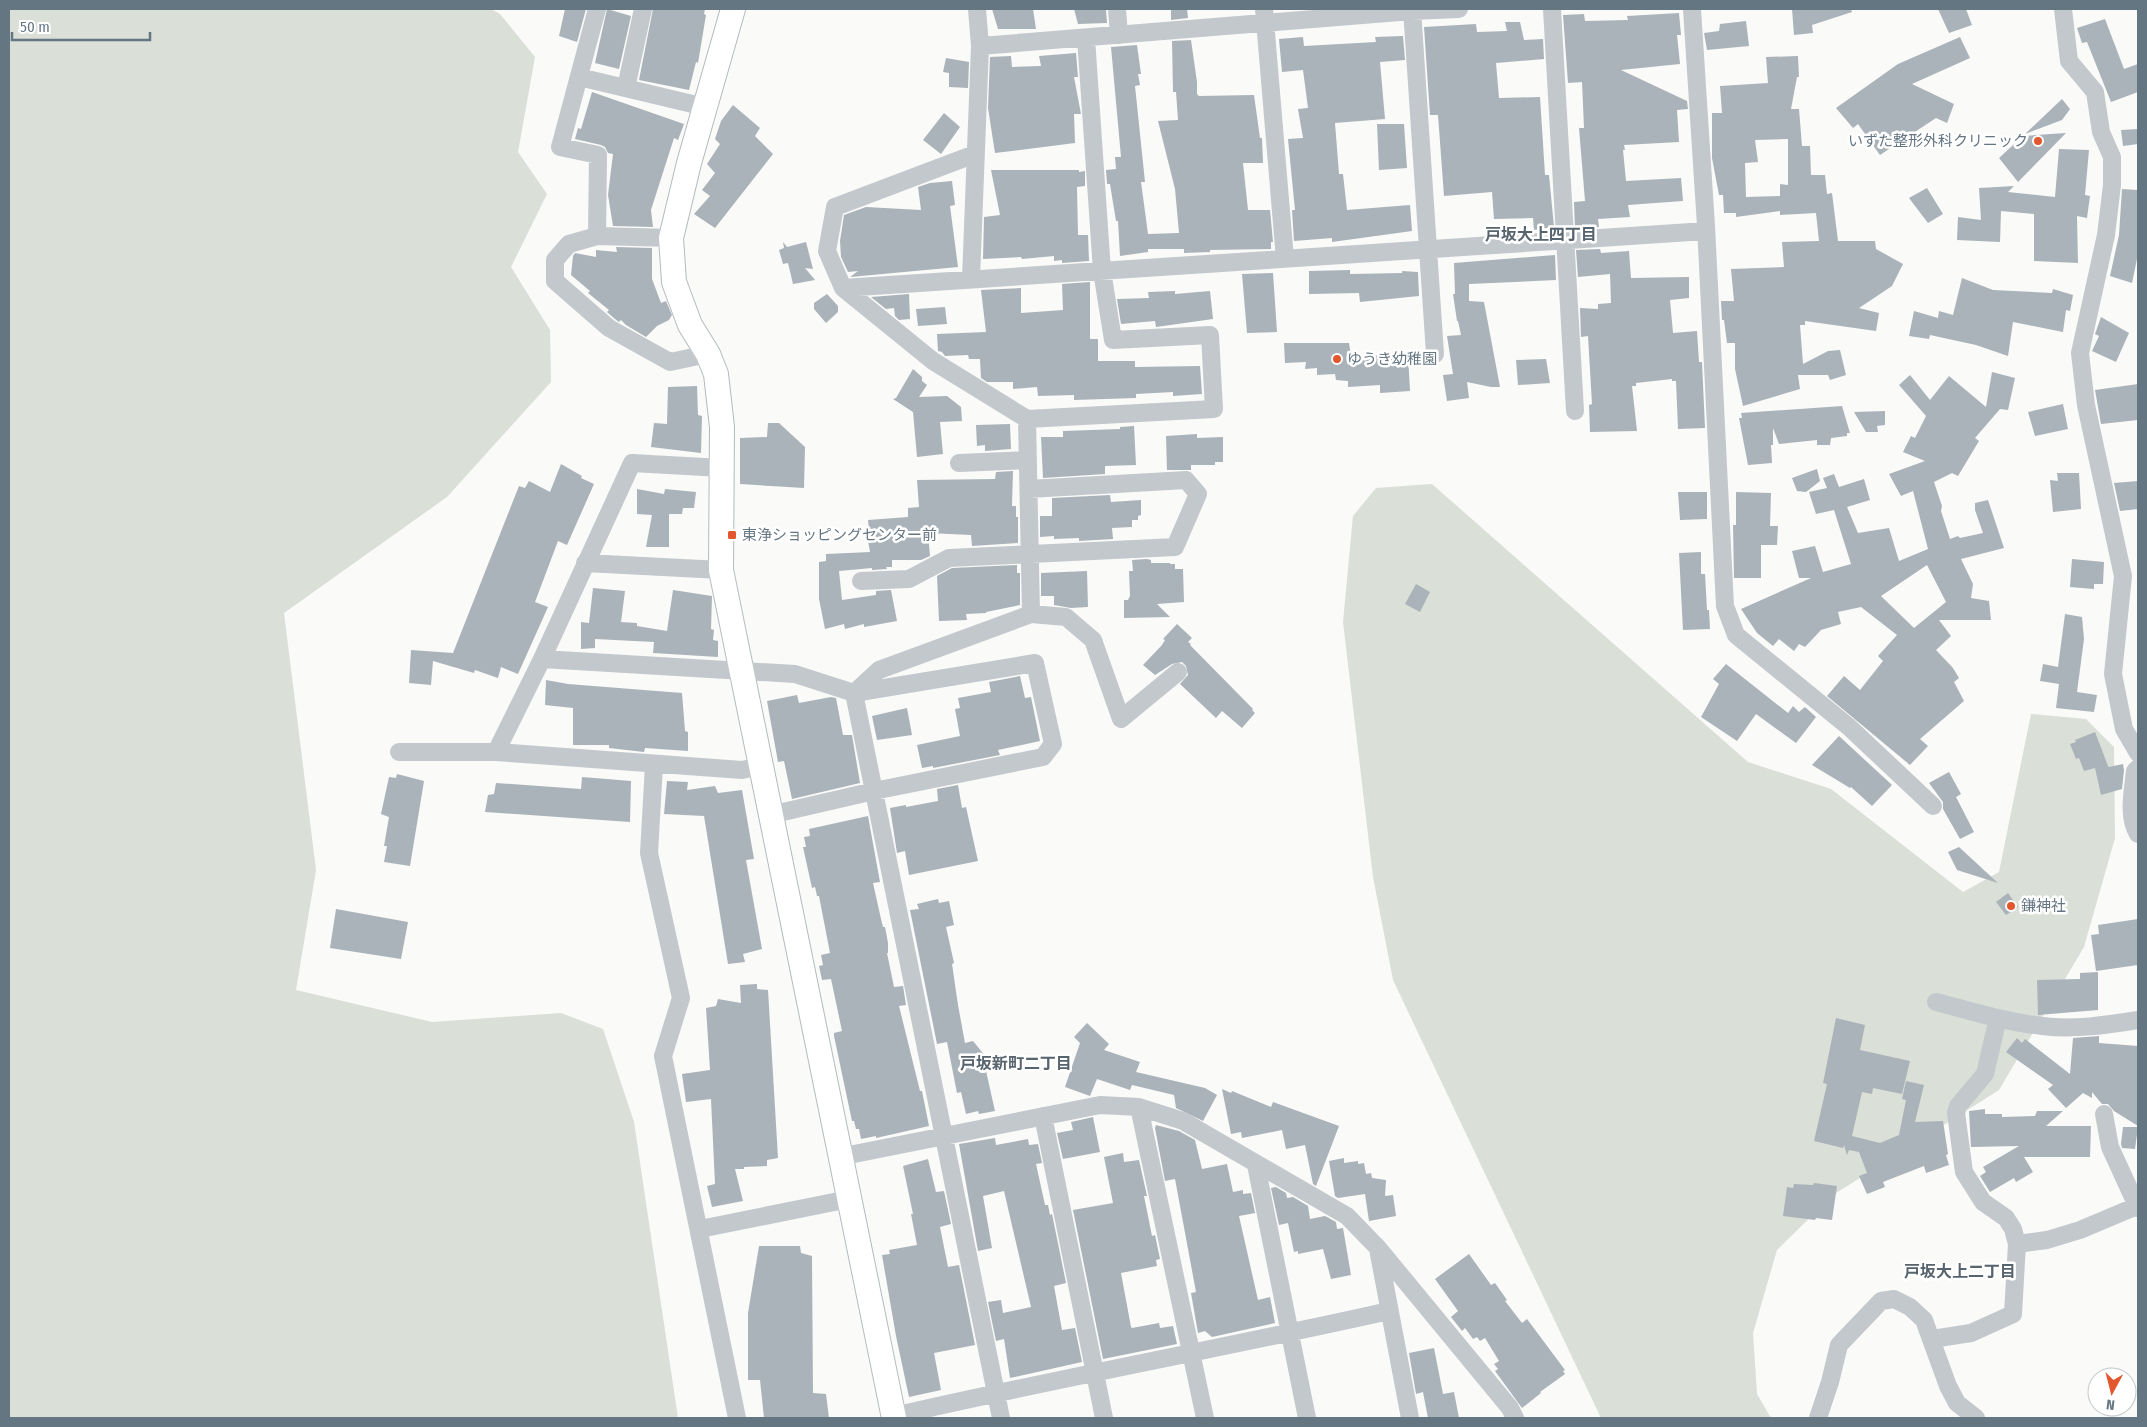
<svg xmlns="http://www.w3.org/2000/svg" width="2147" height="1427" font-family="'Fira Sans Condensed','Noto Sans JP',sans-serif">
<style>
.green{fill:#dadfd7}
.building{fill:#aab3b9;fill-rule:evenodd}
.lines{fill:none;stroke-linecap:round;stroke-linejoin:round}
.secondary-casing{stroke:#b3babf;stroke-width:26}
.street{stroke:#c3c8cc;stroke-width:18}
.secondary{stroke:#fff;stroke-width:24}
.poi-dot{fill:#e4572e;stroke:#fff;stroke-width:2}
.labels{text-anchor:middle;stroke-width:5;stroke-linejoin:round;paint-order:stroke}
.poi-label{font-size:15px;fill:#657683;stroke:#fff;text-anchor:start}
.neighbourhood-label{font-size:16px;font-weight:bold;fill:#57646e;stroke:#fff}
</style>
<rect width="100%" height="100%" fill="#fafaf8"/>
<path class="green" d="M9,9H491L500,14L535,57L518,152L547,194L511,267L550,330L551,382L447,497L284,613L316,870L296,990L432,1022L561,1013L603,1029L634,1122L678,1418H9Z
M1432,484L1748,762L1831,789L1963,892L1999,872L2031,714L2086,719L2114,747L2115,838L2084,947L1999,1090L1833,1195L1777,1250L1753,1333L1757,1394L1771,1418H1601L1393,980L1373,877L1343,622L1353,516L1376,488Z"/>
<path class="building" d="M565,9H586L577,42L559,36Z
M607,9L631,16L619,69L595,63Z
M653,9H705L704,14L706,15L698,63L696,62L689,90L639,80Z
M992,9H1033L1036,29H998Z
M1074,9L1106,10L1107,23L1078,24Z
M1171,9H1187L1188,18L1171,20Z
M1792,9H1851L1852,12L1812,25L1813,33L1794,35Z
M1938,9H1966L1972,25L1949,33Z
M1679,13L1681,35H1677L1680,64L1621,70L1687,101L1688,109L1677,110L1679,142L1624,145L1625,150H1623L1626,181L1681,178L1683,201L1628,205L1630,217L1598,219L1599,227L1575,229L1574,202L1585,201L1579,128H1584L1582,82L1568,83L1563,15L1584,14L1585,21L1628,20L1627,16Z
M2105,19L2124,69L2138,64V92L2111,102L2087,42L2082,43L2077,28Z
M1746,21L1749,46L1707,50L1704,33L1719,31L1720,24Z
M1505,22H1520L1524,40L1543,39L1544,59L1496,63L1499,98L1540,97L1545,175H1549L1554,227L1534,230L1533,218L1494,219L1492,192L1444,196L1438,115H1430L1424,27L1476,24L1477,32L1507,31Z
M1403,36L1405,60L1380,62L1385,119L1335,123L1339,174H1343L1347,210L1410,205L1412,231L1332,242V238L1294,241L1292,210H1295L1288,139L1303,138L1298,109L1308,108L1303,70L1282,72L1279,39L1303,37L1304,46L1376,42L1375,37Z
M1960,37L1970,58L1912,84L1954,104L1947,123L1936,118L1880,155L1858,124L1853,128L1836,108L1898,64Z
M1191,40L1197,82V94L1199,96L1254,95L1260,138H1262L1263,163H1243L1248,210H1270L1273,242H1271V249L1210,250V252L1184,253V249H1148V252L1120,256L1118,221H1116L1110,184H1107L1106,170L1116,169L1115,157H1121L1111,47L1137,45L1141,74H1138L1140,85L1135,86L1145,182H1141L1148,234L1179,233L1175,189L1158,121L1178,120L1176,92H1173L1172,41Z
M1076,53L1078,77H1074L1081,114H1074L1075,143L995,153L988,108L990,57L1011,56L1012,67L1041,66L1039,56Z
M1798,56L1799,77H1797L1791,109H1799L1802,146H1810L1811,175H1825L1827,194L1832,193L1838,241H1875L1876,249L1903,264L1892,286L1859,308L1879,313L1876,331L1805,321V325H1800L1803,364L1828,351L1840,350L1846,375L1830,380L1828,375H1798L1800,389L1743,406L1735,369V343H1727L1724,320H1722L1721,301H1734L1731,269L1784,267L1782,242L1819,241L1816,213L1780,215V211L1736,217V213H1724L1723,195H1719L1712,158V113H1722L1720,86L1768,83L1766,57ZM1788,139V185L1780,184V196L1746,197L1745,163L1758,162L1755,140Z
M946,58L969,62L968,88L949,87V73L943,72Z
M592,92L684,124L678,140L674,138L651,210L653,227L613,226L608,195L613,154L608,153L605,147L601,145L575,139L578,128L581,129Z
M2062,99L2070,109L2062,120L2025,134Z
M733,105L760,128L755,136L773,154L715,228L694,214L710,196L702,190L715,173L707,164L720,144L715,139L721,121Z
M944,113L960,127L941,154L923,140Z
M1377,124H1404L1407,168L1379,170Z
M2138,129V144L2123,146L2121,130Z
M2066,133L2018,182L1999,158L2023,136Z
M2059,149L2089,150L2085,195L2090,196L2087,218L2077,216L2078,263L2034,261V214L2001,211L2000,242L1957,240L1958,217L1981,220L1979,188L2014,186L2008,192L2055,197Z
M991,170H1079V172L1085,171V186L1077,187L1078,235H1088L1089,261L1062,263V260L1054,261V256L1022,259L1021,257L983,259L984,217L1000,215Z
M952,181L955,205L950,206L958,267L850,277L858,271L848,272L841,257L840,241L844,215L866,207L921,210L918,187L930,183Z
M1927,188L1943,214L1928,223L1909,198Z
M2122,189L2138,190V254L2132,283L2110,276L2119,235Z
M783,242L787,247L806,242L813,269L805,268L815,280L793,284L788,263L783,264L779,250L784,248Z
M616,247L652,248V279L661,303L666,301L672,315L669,320L657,326L646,337L626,325L621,320L619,322L615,319L607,312L609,310L588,293L590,291L571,275L573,256L575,253L596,257V250L617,252Z
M1600,249L1601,253L1629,251L1631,278L1689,277V298L1670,300L1673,333L1697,331L1699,362H1702L1705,428L1678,429L1676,381H1672V379L1636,383V386H1632L1637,431L1590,432L1589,405L1592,404L1588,336L1581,337L1580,308L1598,309V304L1611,303L1610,274L1578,277L1576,250Z
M1555,255L1556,280L1469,284V301L1484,302L1500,387H1491L1467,382L1469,398L1447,401L1443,375L1453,374L1447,336L1461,335L1458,321H1457L1453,294H1455L1454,263Z
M1350,270V274L1402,273V271L1418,272L1419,296L1360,302L1359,293L1309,294V271Z
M1273,273L1277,332L1247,333L1242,274Z
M1962,278L1993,290L2052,293L2053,289L2073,295L2070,311L2066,310L2063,332L2013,322L2008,356L1976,345L1930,335L1929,339L1909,336L1914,311L1938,318L1939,311L1953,315Z
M1090,282V339H1098V361H1135V367L1200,366L1202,394L1173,396V392L1136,394V398L1074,400V395L1038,396L1037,387L1013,389V382H987L981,378L980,359H969L968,355L945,356L942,352L938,351L937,334L986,332L981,290L1021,288V313L1063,310L1062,284Z
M1175,291V294L1210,291L1213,319L1156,327L1155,321L1121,324L1117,299L1149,298L1148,292Z
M827,294L838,306V312L826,323L814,309V303Z
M909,294L910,319L899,320L895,316L894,308L886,309L871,297Z
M945,307L947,324L918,326L916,309Z
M2101,317L2129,333L2116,362L2092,351L2099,336L2095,334Z
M1284,343H1349L1351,356L1408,355L1410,391L1380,393V385L1348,387V381L1336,380L1335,374L1317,375V368L1305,369L1306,362L1285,363Z
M1546,359L1550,383L1518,385L1516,360Z
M913,369L922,377V381L927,385L919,397L947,396L961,407L962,421L940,422L943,454L917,457L913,412L893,399L896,398Z
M1992,372L2015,378L2008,410L2000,409L1975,438L1979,441L1958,476L1952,473L1934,482L1942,506L1941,511L1950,539L1958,536L1960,538L1983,533L1975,510V503L1988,500L2004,548L1961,559L1973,584L1971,598L1989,601L1991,620H1939L1951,636L1936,650L1953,668L1959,678L1954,682L1964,701L1920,739L1928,746L1910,765L1827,696L1844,676L1860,690L1883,661L1878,656L1897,635L1861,607L1838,612L1841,624L1821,630L1805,647L1799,644L1794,651L1779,639L1773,646L1757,633L1741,609L1811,578H1799L1792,551L1815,546L1823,572L1851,564L1834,510L1816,514L1809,492L1827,488L1823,478L1834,474L1839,487L1864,479L1870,500L1847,507L1858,533L1889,528L1899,561L1928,549L1913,491L1901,496L1889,474L1925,461L1903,452L1911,436L1915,438L1926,416L1899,385L1910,375L1930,400L1949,376L1986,407ZM1927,565L1946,602L1914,628L1881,596Z
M2138,384V420L2101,424L2095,390Z
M697,386L698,415L702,416L701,453L651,447L654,423L667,424L668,387Z
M2063,404L2068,429L2035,436L2028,412Z
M1842,406L1850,433H1847V436L1831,438L1830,445H1817V440L1779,444L1773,428V445H1771L1772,463L1748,465L1739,418H1742L1741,413Z
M1885,411V425L1877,426L1878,432H1866L1854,412Z
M768,423H779L805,447L804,488L740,484V438L767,437Z
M1010,424L1011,449L985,451V445L977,446L976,425Z
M1134,426L1136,465L1105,466V474L1043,478L1041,437H1063V431L1120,429V427Z
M1197,434V438L1223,437V462H1215V465H1191V470H1167L1166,436Z
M561,464L582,476L581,478L594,484L567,545L558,541L535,602L548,607L518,674L501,667L498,678L475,670L474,673L433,661L431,685L409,683L411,650L453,653L519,486L525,488L529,481L550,492Z
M1817,469L1820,481L1806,492L1797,491L1792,478Z
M1013,471L1012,506H1016V517H1018V543L972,546L971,535L928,533L930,556L921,560H892V567H886L887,569L872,570V568L839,571L842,600L876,595V591L891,590L897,621L864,627V624L845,629L844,624L825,629L819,599V562L826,561V554L870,552L866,529H869L868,520L908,517V508L919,507L917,480L995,479L996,472Z
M2057,473H2079L2081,509L2053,512L2050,480L2058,481Z
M2138,481V509L2120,511L2114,483Z
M637,489L664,494L665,489L696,492L694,508H683L682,514H669V547H646L652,515L637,514Z
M1678,492H1707V519L1680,520Z
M1736,492L1771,493L1770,526H1778L1777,545H1761V578H1734L1733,525H1736Z
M1110,495L1111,502L1141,500V515L1138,516V520H1132V527L1112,528L1113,539L1079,541V538L1054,539V536L1040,537V516H1052V498Z
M1701,552V574H1705L1707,610H1709L1710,629L1683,630L1679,553Z
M1147,559L1151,560V563H1170V564H1175V569H1183L1184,602L1157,604L1170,617L1124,618V600H1128L1130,596L1129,571H1133L1132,560Z
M2072,559L2104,562L2103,584H2094V589L2070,587Z
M1017,565V573H1020V605L986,612V613L966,614L967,620L939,621L937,576L952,568Z
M1087,571L1088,607L1071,608L1054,605V596H1041V573Z
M1416,584L1430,592L1420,612L1405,604Z
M593,588L625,591L621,622L637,623V626L667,631L673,590L712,596L711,629L714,630L713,640L718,641V657L653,653L654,642L595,639V648L581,649V622L589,623Z
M2065,614L2082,617L2084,639L2077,692L2097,695L2094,712L2056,708L2059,684L2040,681L2043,664L2058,667Z
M1177,624L1192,638L1188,642L1191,644L1190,645L1253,709L1252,710L1255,713L1242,728L1222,711L1216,718L1180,684L1188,675L1186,666L1182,662L1172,664L1155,675L1143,665L1162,645L1165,640L1163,639Z
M1726,664L1788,713L1793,706L1799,712L1805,707L1816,717L1796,743L1756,714L1737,741L1701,717L1719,684L1713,679Z
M1020,676L1025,698L1031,697L1040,741L998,750L1000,755L933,768V766L922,768L917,745L960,736L955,709L960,708L958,698L991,692L989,682Z
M546,680L568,684L682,693L685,731L688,732V751L645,748L644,752L609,748V745H573V708L545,705Z
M797,695L799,703L831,697L836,698L843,735H852L860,783L792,799L784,761L778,762L767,701Z
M907,708L912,735L877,740L872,716Z
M2095,732L2108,766L2109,767L2123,764L2124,770L2122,789L2101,795L2095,768L2084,771L2079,758L2076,759L2070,744L2076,742L2075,740Z
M1839,736L1892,785L1872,806L1851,787L1850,788L1812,765Z
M1949,772L1961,794L1956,797L1974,832L1960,839L1943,809V802L1929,783Z
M397,774L424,781L410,866L384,862L387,846H384L389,817L381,814L389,777L396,778Z
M582,777L631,781L630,822L485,812L488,795L494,794L496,783L581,789Z
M667,781L688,782L687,790L715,786L718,793L742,790L754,859L746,860L762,949L743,954L745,962L728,964L704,816L664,814Z
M958,785L962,808L966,807L978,861L909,875L905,851L897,853L890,808L906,805V807L938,801L937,789Z
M868,816L880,882L873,883L881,919L883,927H885L888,943V953H887L894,987L903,986L906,1005L899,1006L920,1091H922L929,1126L876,1138V1136L861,1139L859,1129H856L854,1121H852L834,1036V1033L842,1031L834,993L831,979L822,980L819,966L823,965L821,955L830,953L819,896H817L815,887L812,888L803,847H806L804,837L810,836L809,829Z
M1959,847L1998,883L1957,870L1948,852Z
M2008,893L2018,907L2006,915L1996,902Z
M938,899L939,903L949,901L954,925L946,927L954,963L952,964L958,1005L965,1043L973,1041L986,1057L989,1070L986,1071L995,1111L979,1114L978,1111L966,1114L961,1092L957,1093L947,1042L937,1044L910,910L919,909L917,904Z
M336,909L408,922L401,959L330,948Z
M2138,919V965L2096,971L2091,935L2099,934L2098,925Z
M2098,972V1010L2038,1015L2037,980L2080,979V973Z
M757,984V989L768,990L778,1158L767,1160V1166L744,1167V1169H735L743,1201L712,1207L707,1186L715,1184L711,1099L686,1102L682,1074L710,1070L706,1008L716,1006L718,999L741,1003L740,985Z
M1836,1018L1865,1025L1860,1050L1910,1061L1902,1094L1873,1088L1872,1094L1862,1092L1852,1136L1880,1143L1899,1135L1906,1100L1902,1099L1906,1081L1924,1085L1915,1122L1943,1121L1948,1154L1946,1155L1949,1165L1926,1173L1924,1166L1883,1182L1885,1187L1867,1194L1859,1176L1867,1173L1859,1152L1849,1150L1847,1155L1844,1145L1843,1148L1814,1141L1827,1084L1823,1083Z
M1087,1023L1109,1044L1104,1050L1140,1062L1136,1072L1205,1088L1217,1095L1203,1121L1176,1108L1174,1095L1132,1085L1130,1090L1097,1079L1090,1096L1065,1087L1080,1043L1074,1037Z
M2099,1036V1043L2138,1046V1126L2114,1111L2108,1104H2102L2092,1092V1098L2083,1093L2066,1108L2048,1089L2053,1085L2006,1052L2017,1038L2022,1043L2025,1039L2070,1074L2073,1038Z
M1222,1089L1231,1093L1232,1091L1271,1107L1273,1102L1339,1126L1316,1186L1313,1184L1305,1145L1286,1149L1282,1130L1242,1138L1241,1132L1231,1134Z
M1985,1109V1114H2002V1117L2035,1116L2037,1111H2063L2046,1126H2091L2090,1157H2024L2033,1172L2016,1182L2014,1178L1990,1192L1980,1176L1986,1172L1983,1167L2019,1146L1971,1147L1969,1111Z
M1093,1117L1100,1152L1063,1159L1057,1133L1073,1130L1071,1122Z
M1156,1125L1179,1131L1195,1140L1202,1169L1227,1164L1233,1192L1243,1190V1194L1251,1193L1255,1213L1239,1216L1258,1300L1270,1297L1275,1323L1212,1337L1205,1331L1198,1333L1191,1293L1196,1292L1175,1179L1165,1181L1155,1128Z
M2123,1127H2138L2135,1149L2122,1148L2121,1144Z
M995,1138L996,1145L1028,1139L1029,1145L1038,1144L1042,1163L1036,1164L1045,1205H1048L1050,1215L1052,1214L1066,1283L1054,1286L1062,1330L1075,1328L1082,1362L1010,1378L1004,1339L996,1341L988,1302L1001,1300L1003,1313L1031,1307L1004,1191L983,1196L992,1248L978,1251L959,1144Z
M1123,1153L1124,1162L1139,1160L1147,1196H1144L1152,1236L1155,1235L1160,1259L1156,1260L1157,1266L1121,1273L1131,1327L1132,1328L1159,1323L1160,1328L1173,1326L1177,1344L1103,1359L1073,1210L1113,1203L1104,1157Z
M1344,1158V1163L1358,1161V1164L1364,1163L1366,1174L1371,1173L1372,1178L1386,1180L1385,1196L1393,1195L1396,1216L1369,1221L1365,1194L1338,1198L1335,1196L1329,1161Z
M928,1159L936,1192L944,1191L951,1224L940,1227L948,1267L959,1265L975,1345L934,1353L941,1390L909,1397L896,1336L882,1255L890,1254L889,1250L917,1245L911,1214H913L903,1166Z
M1814,1183L1837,1186L1832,1220L1816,1218L1815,1220L1783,1216L1787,1187L1793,1188L1794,1184L1813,1185Z
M1276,1187L1286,1193L1287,1198L1293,1197L1308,1206L1310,1219L1325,1216L1336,1222L1337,1229L1343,1228L1351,1275L1331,1279L1323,1249L1298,1254V1251L1294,1252L1288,1223L1279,1225L1271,1188Z
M759,1246H800L801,1253L812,1256L813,1393L826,1394L829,1418H764L760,1380H748V1313Z
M1469,1254L1491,1285L1495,1283L1507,1300L1505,1301L1522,1323L1527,1319L1565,1370L1563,1371L1565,1374L1540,1392L1541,1393L1522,1408L1495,1371L1498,1369L1494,1364L1499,1361L1485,1338L1480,1341L1477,1337L1473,1339L1465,1328L1462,1331L1451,1317L1458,1311L1435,1279Z
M1434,1348L1443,1394L1454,1392L1459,1418H1428L1423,1392L1416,1394L1409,1353Z"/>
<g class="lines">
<defs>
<path id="secondary" d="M733,9L689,163L671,238L674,282L690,325L708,354L716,374L722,427L721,570L894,1418"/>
</defs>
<use href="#secondary" class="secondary-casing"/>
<path class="street" d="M597,9L560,147L598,155L597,236
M1117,9L1119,35
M1264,9L1285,259
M1412,9L1435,354
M1552,9L1575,411
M1692,9L1706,226L1725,606L1736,635L1849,727L1933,806
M2063,9L2069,61L2095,92L2101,132L2112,157V185L2106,235L2080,353L2086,405L2123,576L2113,674L2124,729L2138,753
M980,46L1412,11L1459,9
M579,77L705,107
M626,88L643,9
M975,154L835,207L827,251L843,288L933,361L1027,419L1214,409L1210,335L1113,340L1102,271L1086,38
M671,238L597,236L569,244L555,260V281L609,328L670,362L708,354
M971,279L980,46L977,9
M843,288L1706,231
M1027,419L1031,614
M959,463L1028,460
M585,563L721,570
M861,581L909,579L949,558L1175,547L1198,494L1186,480L1029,489
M542,659L795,674L854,693L1001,1418
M399,752H496L742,770L760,766
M496,752L542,659L632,463L722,468
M654,765L649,853L681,998L663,1056L737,1418
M2138,768L2135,771C2133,791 2127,816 2138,834
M770,815L874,791L1043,757L1053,744L1035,663L854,693L879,670L1031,614L1066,617L1093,640L1121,719L1178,672
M1936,1002C1971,1011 2006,1022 2042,1026C2073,1030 2107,1025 2138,1020
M1998,1018L1985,1074L1958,1106L1956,1113L1964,1172L1983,1202L2006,1218L2013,1229L2017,1244
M1139,1107L1205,1418
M2104,1114L2110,1147L2138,1208
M1043,1116L1104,1418
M839,1157L1100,1105L1139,1107L1183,1121L1347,1216L1378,1248L1510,1408L1515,1418
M1256,1165L1307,1418
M700,1229L849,1199
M1378,1249L1410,1418
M1932,1339L1971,1333L2013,1314L2017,1244L2047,1240L2080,1230L2137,1206
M894,1416C1058,1378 1224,1348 1389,1311
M1818,1418L1830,1382L1839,1345L1881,1301L1894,1299L1910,1307L1924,1320L1948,1386L1957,1403L1976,1418"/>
<use href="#secondary" class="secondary"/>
</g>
<g class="poi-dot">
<circle cx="2038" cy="141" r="5"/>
<circle cx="1337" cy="359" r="5"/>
<rect x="727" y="530" width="10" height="10" rx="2.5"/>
<circle cx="2011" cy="906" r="5"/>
</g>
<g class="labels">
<g class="poi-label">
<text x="2028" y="146" text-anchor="end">いずた整形外科クリニック</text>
<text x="1347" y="364">ゆうき幼稚園</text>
<text x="742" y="540">東浄ショッピングセンター前</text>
<text x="2021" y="911">鎌神社</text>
</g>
<g class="neighbourhood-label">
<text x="1541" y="240">戸坂大上四丁目</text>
<text x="1016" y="1069">戸坂新町二丁目</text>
<text x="1960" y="1277">戸坂大上二丁目</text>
</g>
</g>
<rect width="2147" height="1427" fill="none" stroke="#657683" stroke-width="20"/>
<g transform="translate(2112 1392) rotate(187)"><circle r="24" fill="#ffffff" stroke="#c1c8cd"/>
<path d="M0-4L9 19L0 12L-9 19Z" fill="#e4572e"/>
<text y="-8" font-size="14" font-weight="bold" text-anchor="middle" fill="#657683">N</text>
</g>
<path d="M12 32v8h138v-8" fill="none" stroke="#657683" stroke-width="2.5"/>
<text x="20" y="32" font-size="15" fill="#657683" stroke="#ffffff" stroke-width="4" paint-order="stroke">50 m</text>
</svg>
